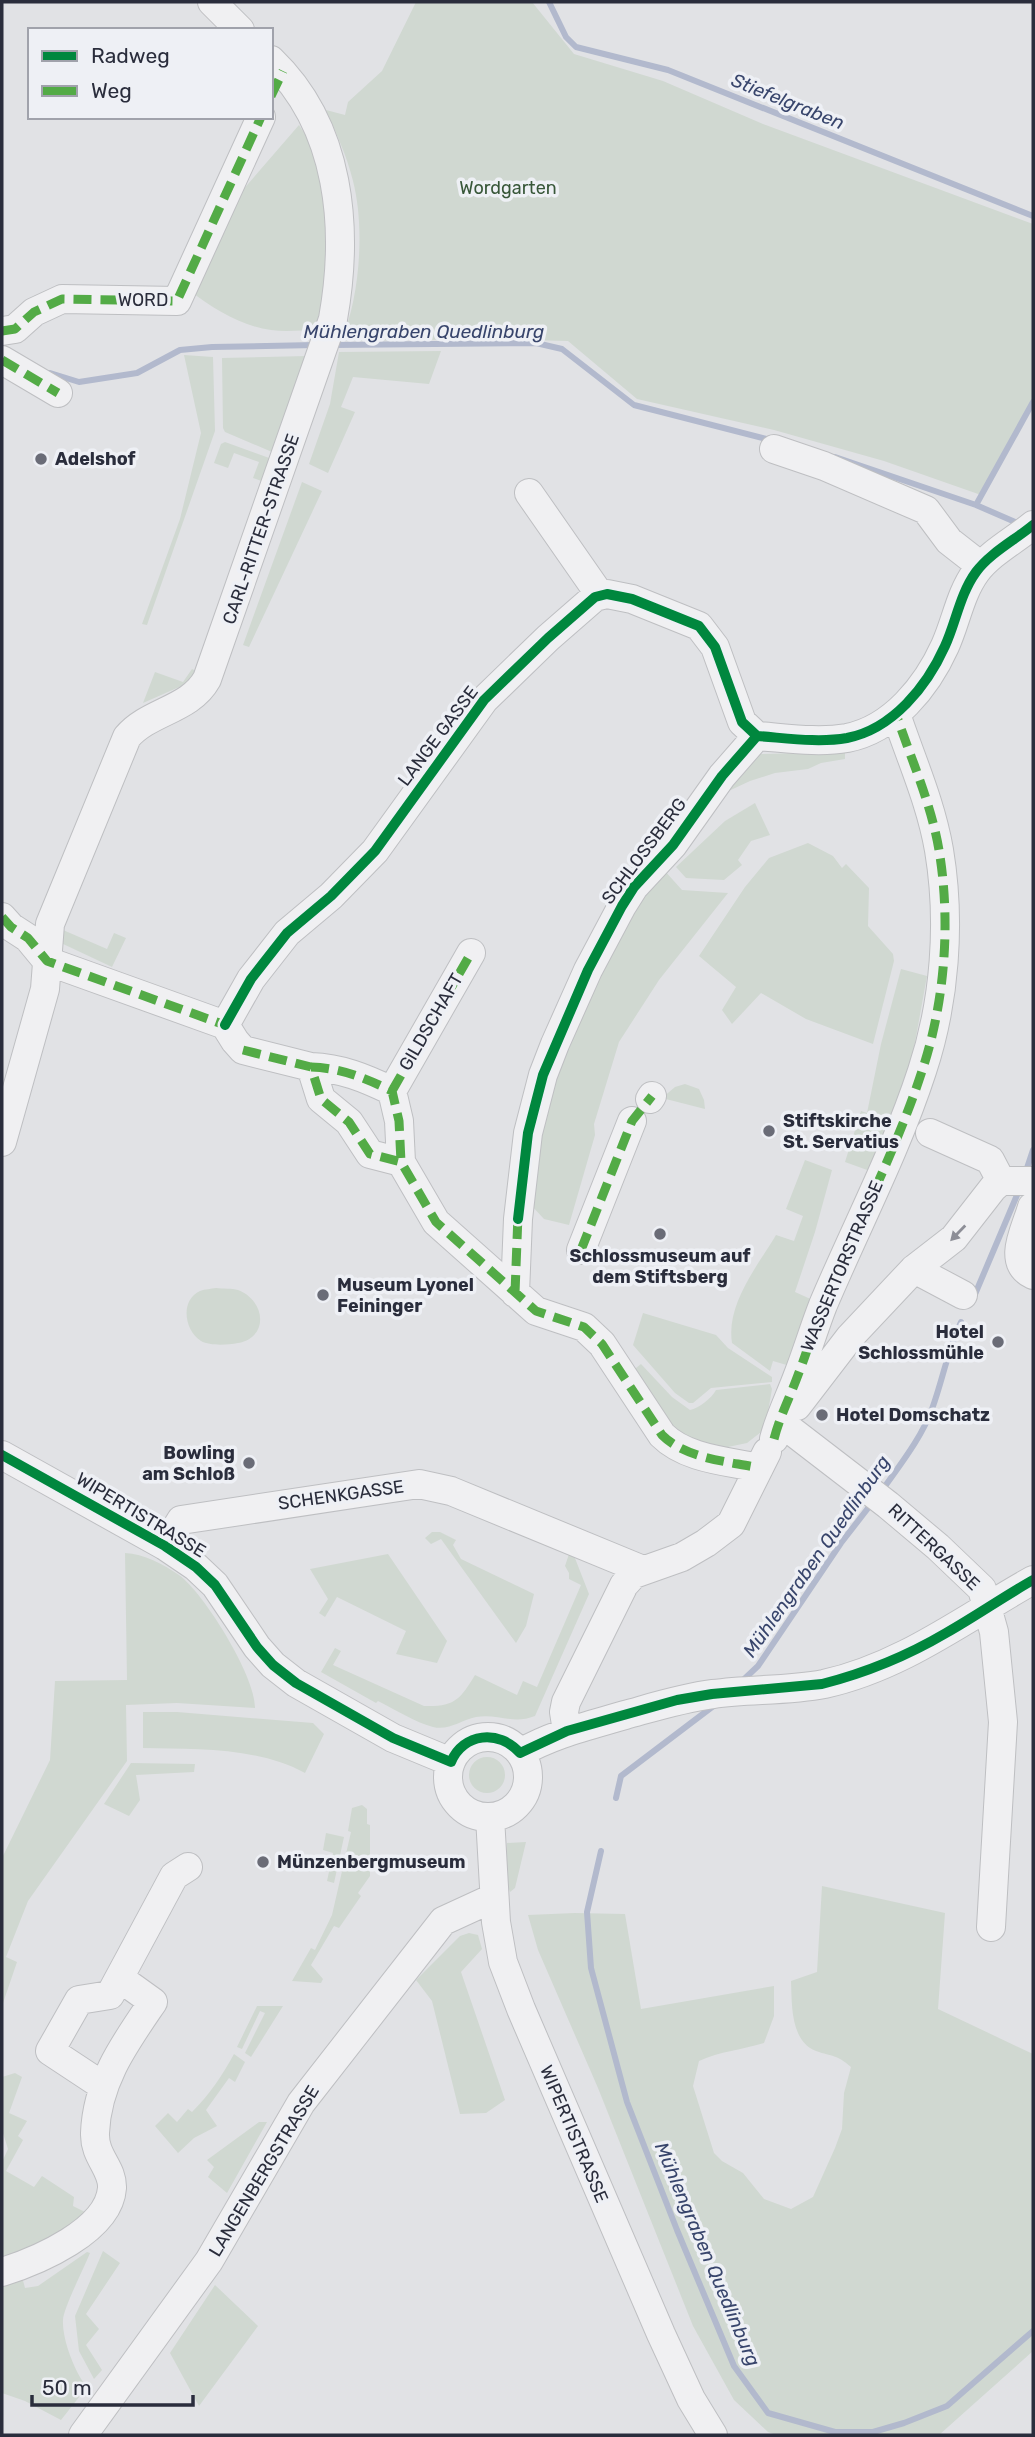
<svg xmlns="http://www.w3.org/2000/svg" width="1035" height="2437" font-family="Rubik,sans-serif">
<style>
.green{fill:#d0d8d1}
.lines{fill:none;stroke-linecap:round;stroke-linejoin:round}
.stream{stroke:#b2b9cd;stroke-width:6}
.minor-casing{stroke:#bebfc2;stroke-width:30}
.minor{stroke:#f0f0f2;stroke-width:28}
.quiet{stroke:#53ab46;stroke-width:9;stroke-dasharray:18 9;stroke-linecap:butt}
.cycleway-casing{stroke:#eef0f5;stroke-width:15}
.cycleway{stroke:#00873e;stroke-width:10}
.oneway{fill:#8d8e97}
.poi-dot{fill:#6a6c77;stroke:#eef0f5;stroke-width:2.5}
.labels{text-anchor:middle;stroke-width:7;stroke-linejoin:round;paint-order:stroke}
.park-label{font-size:18px;fill:#385739;stroke:#eef0f5}
.street-label{font-size:18px;fill:#2a2d3c;stroke:#eef0f5}
.poi-label{font-size:18px;font-weight:bold;fill:#2a2d3c;stroke:#eef0f5;text-anchor:start}
.water-label{font-size:19px;font-style:italic;fill:#38456c;stroke:#eef0f5}
</style>
<rect width="100%" height="100%" fill="#e1e2e5"/>
<path class="green" d="M416,2H532L574,54L663,81L763,124L1033,224V400L981,495L884,461L774,430L637,399L568,341L486,339L341,341C360,298 365,227 353,181C347,156 336,133 326,110L345,115L348,102L382,71Z
M299,125L312,145L326,187L330,276L317,330C302,330 286,332 271,330C241,326 214,309 190,291L235,199Z
M441,351L429,384L353,377L341,407L355,412L328,473L309,464L330,404L339,352Z
M184,355L213,357L215,431L147,625L142,624L180,519L201,433Z
M307,356L272,452L225,432L223,428L222,358Z
M225,442L272,459L264,482L253,478L259,462L234,453L228,468L214,463L221,444Z
M302,482L322,491L249,647L243,645Z
M192,669L196,671L186,684L143,703L155,672L183,682Z
M845,752V759L821,763L808,769L775,773L750,781L720,795L760,754Z
M755,803L770,835L751,841L738,860L742,865L724,880L686,878L676,867L725,821Z
M808,843L833,856L842,868L846,864L869,888L868,926L893,954L894,961L873,1044L806,1019L761,993L732,1024L722,1010L736,987L699,956L745,887L769,858Z
M664,870L682,890L728,893L659,980L619,1042L594,1124L595,1135L569,1225L544,1219L531,1205L543,1113L565,1048L639,896Z
M63,930L107,949L114,933L126,938L112,967L61,943Z
M901,969L927,976L910,1070L870,1171L845,1162L861,1111L867,1113L881,1044Z
M685,1084L699,1089L704,1100L705,1109L662,1098L675,1087Z
M805,1160L832,1170L815,1232L795,1292L815,1301L790,1366L773,1361L770,1371L732,1343C726,1304 757,1267 776,1235L794,1241L803,1216L786,1209Z
M216,1288C223,1289 232,1288 238,1290C265,1300 270,1337 238,1343C227,1345 210,1346 201,1341C184,1330 180,1300 200,1291C205,1289 211,1289 216,1288Z
M643,1313L716,1335L728,1348L772,1377V1382L711,1388L693,1403H689L675,1393L633,1345Z
M641,1364L672,1397L690,1410C699,1408 712,1398 716,1390L770,1384L772,1389L765,1429L747,1443L723,1448L676,1435L631,1372Z
M432,1532H440L456,1540L453,1545L461,1559L534,1594L526,1626L516,1643L441,1539L431,1544L425,1538Z
M571,1548L589,1594L535,1716C513,1725 497,1713 476,1717C461,1720 449,1731 433,1727C417,1723 394,1709 378,1701L376,1703L321,1672L335,1648L341,1651L333,1665L424,1706C454,1707 460,1700 475,1675L517,1695L523,1681L537,1687L581,1585L569,1579V1573L565,1566Z
M125,1553C144,1554 163,1564 179,1575C204,1593 256,1677 255,1708L177,1703L126,1705L127,1761L28,1901L6,1957L17,1962L2,2006V1858L50,1760L55,1681L127,1680Z
M388,1554L447,1641L437,1663L396,1654L406,1631L337,1597L325,1617L319,1613L328,1599L310,1569Z
M143,1712H177L313,1723L324,1734L305,1773C258,1747 195,1749 143,1748Z
M469 1775a18 18 0 1 1 36 0a18 18 0 1 1-36 0Z
M131,1763L195,1764L194,1772L136,1775L140,1800L129,1816L104,1804Z
M362,1805L367,1809V1824L370,1825V1876L358,1893L361,1896L339,1928L334,1926L311,1965L323,1979L321,1983L292,1981L311,1948L315,1950L332,1915L351,1832L348,1831L352,1808Z
M326,1833L344,1837L334,1883L327,1881L333,1853L323,1850Z
M526,1842L515,1888L510,1892L506,1880L507,1843Z
M822,1886L945,1913L938,2009L1033,2054V2351L939,2435H776L768,2432L734,2400L693,2326L598,2088L538,1950L528,1915L575,1913L625,1914L641,2009L774,1986V2016L764,2043C742,2050 720,2051 699,2061L693,2086L714,2153L722,2161L743,2173L764,2199L791,2209L813,2197L835,2148L842,2129L844,2093L851,2067C836,2054 833,2057 816,2051C790,2041 792,2004 791,1981L817,1972Z
M469,1933L478,1935L482,1949L461,1972L505,2100L486,2113L460,2114L432,2001L416,1980L460,1936Z
M257,2006H283L251,2057L245,2053L265,2013L260,2011L242,2049L237,2047Z
M234,2054L245,2062L235,2082L229,2078L206,2110L217,2126L194,2138L178,2153L155,2126L168,2113L177,2122L188,2109L192,2112C210,2094 222,2076 234,2054Z
M15,2073L22,2077L9,2113L27,2121L18,2136L23,2140L6,2171L34,2187L42,2176L74,2197L73,2206L85,2212L65,2232L2,2265V2162L8,2149L2,2130V2077Z
M259,2122H267L227,2193L208,2177L214,2167L207,2160Z
M103,2251L120,2263L86,2314L99,2329L86,2345L102,2370L94,2379L79,2351L75,2316Z
M87,2252L90,2253C85,2266 63,2309 63,2320C62,2339 75,2373 87,2387L61,2420L25,2401L2,2393V2281L21,2273L25,2288L38,2286Z
M215,2285L258,2326L199,2406L170,2353Z"/>
<g class="lines">
<path class="stream" d="M549,2L566,37L576,47L668,70L1033,216
M333,345L536,343L562,349L634,405L770,440
M50,373L79,382L137,373L180,350L212,347L315,345
M835,457L976,505L1022,525
M976,505L1033,402
M1025,1174L1033,1150
M973,1299L1020,1188
M881,1492C899,1466 921,1439 932,1409C943,1379 947,1352 961,1322
M740,1683L758,1666L841,1543L872,1503
M616,1798L621,1776L716,1704
M601,1851L587,1912L591,1968L627,2102L677,2230L734,2366L768,2413L835,2432H873L904,2423L947,2406L1033,2331"/>
<defs>
<path id="minor" d="M212,2L240,30
M2,331L15,329L34,312L62,299L177,301L261,117
M2,360L58,393
M774,449L824,466L926,510L949,541L981,566
M529,493L600,595
M757,736C786,738 818,743 847,738C893,729 927,686 945,646C956,622 960,594 976,572C990,553 1015,540 1033,525
M2,917L11,927L28,938L47,961
M47,961L225,1025
M225,1025L251,979L287,933L331,896L375,851L484,700L548,638L595,597L607,594L632,599L699,626L715,647L742,722L757,736
M225,1025L235,1041L243,1050L311,1067L321,1099L349,1122L370,1154L401,1162L436,1222L536,1311L584,1327L602,1344L662,1435C686,1459 727,1461 759,1468
M311,1067C341,1068 365,1078 392,1091L399,1121L401,1162
M392,1091L471,953
M650,1099L652,1096
M930,1133L990,1160L1001,1181
M2,1142L45,989L50,924L127,737C149,711 190,710 207,679L333,319C349,229 341,127 271,60
M1001,1181H1033
M1032,1207C1026,1229 1006,1262 1033,1275
M581,1250L632,1121
M914,1269L963,1295
M515,1293L518,1219L528,1133L543,1075L555,1044L588,970L622,906L634,887L673,845L722,776L757,736
M797,1406L850,1337L914,1269L954,1238L993,1188L1001,1181
M784,1425L888,1505L938,1547L982,1589L994,1632L1003,1722L991,1927
M774,1439C780,1416 790,1397 798,1375C807,1352 814,1328 823,1305C856,1227 896,1151 922,1071C945,1002 951,922 939,850C931,803 911,759 896,714
M2,1455L165,1546L196,1567L215,1585L257,1647L273,1665L296,1683L393,1738L451,1762
M165,1546L181,1520L419,1484L451,1491L643,1570
M567,1731L564,1712L566,1702L624,1585L634,1574L682,1557L706,1543L731,1524L767,1452
M448 1777a40 40 0 1 1 80 0a40 40 0 1 1-80 0Z
M520,1753C553,1734 588,1726 625,1715C654,1707 682,1698 713,1694C749,1689 788,1691 824,1684C902,1667 965,1618 1033,1580
M490,1817L496,1922L503,1962L521,2009L661,2334L691,2399L713,2435
M103,2086L50,2051L79,2000L110,1995L174,1876L188,1867
M2,2272C37,2261 109,2231 112,2188C113,2168 94,2157 95,2133C97,2081 125,2043 153,2002L121,1979
M83,2435L209,2261L301,2103L443,1921L493,1898"/>
</defs>
<use href="#minor" class="minor-casing"/>
<use href="#minor" class="minor"/>
<path class="quiet" d="M271,96L283,71
M2,331L15,329L34,312L62,299L177,301L261,117
M2,360L58,393
M2,917L11,927L28,938L47,961L225,1025
M243,1050L311,1067L321,1099L349,1122L370,1154L401,1162L436,1222L536,1311L584,1327L602,1344L662,1435C686,1459 727,1461 759,1468
M311,1067C341,1068 365,1078 392,1091L399,1121L401,1162
M392,1091L471,953
M581,1250L632,1121L652,1096
M515,1293L518,1215
M774,1439C780,1416 790,1397 798,1375C807,1352 814,1328 823,1305C856,1227 896,1151 922,1071C945,1002 951,922 939,850C931,803 911,759 896,714"/>
<defs>
<path id="cycleway" d="M757,736C786,738 818,743 847,738C893,729 927,686 945,646C956,622 960,594 976,572C990,553 1015,540 1033,525
M225,1025L251,979L287,933L331,896L375,851L484,700L548,638L595,597L607,594L632,599L699,626L715,647L742,722L757,736
M518,1219L528,1133L543,1075L588,970L622,906L634,887L673,845L722,776L757,736
M2,1455L165,1546L196,1567L215,1585L257,1647L273,1665L296,1683L393,1738L451,1762C463,1733 499,1729 520,1753L567,1731L677,1700L712,1694L822,1684C865,1673 907,1656 946,1633C976,1616 1003,1597 1033,1580"/>
</defs>
<use href="#cycleway" class="cycleway-casing"/>
<use href="#cycleway" class="cycleway"/>
</g>
<defs><path id="oneway-solid" d="M-6-.8H1V-3.2L6.5 0L1 3.2V.8H-6Z" transform="scale(1.75)"/></defs>
<use class="oneway" href="#oneway-solid" transform="translate(958 1233) rotate(134)"/>
<g class="poi-dot">
<circle cx="41" cy="459" r="7"/>
<circle cx="769" cy="1131" r="7"/>
<circle cx="660" cy="1234" r="7"/>
<circle cx="323" cy="1295" r="7"/>
<circle cx="998" cy="1342" r="7"/>
<circle cx="822" cy="1415" r="7"/>
<circle cx="249" cy="1463" r="7"/>
<circle cx="263" cy="1862" r="7"/>
</g>
<g class="labels">
<g class="park-label">
<text x="508" y="194">Wordgarten</text>
</g>
<g class="street-label">
<text x="143" y="306">WORD</text>
<text transform="translate(261 529) rotate(-71)" y="6">CARL-RITTER-STRASSE</text>
<text transform="translate(438 736) rotate(-53)" y="6">LANGE GASSE</text>
<text transform="translate(644 851) rotate(-53)" y="6">SCHLOSSBERG</text>
<text transform="translate(431 1022) rotate(-60)" y="6">GILDSCHAFT</text>
<text transform="translate(842 1266) rotate(-67)" y="6">WASSERTORSTRASSE</text>
<text transform="translate(341 1495) rotate(-8)" y="6">SCHENKGASSE</text>
<text transform="translate(141 1515) rotate(31)" y="6">WIPERTISTRASSE</text>
<text transform="translate(934 1547) rotate(43)" y="6">RITTERGASSE</text>
<text transform="translate(574 2134) rotate(67)" y="6">WIPERTISTRASSE</text>
<text transform="translate(264 2171) rotate(-59)" y="6">LANGENBERGSTRASSE</text>
</g>
<g class="poi-label">
<text x="55" y="465">Adelshof</text>
<text x="783" y="1127">Stiftskirche<tspan x="783" dy="21">St. Servatius</tspan></text>
<text x="660" y="1262" text-anchor="middle">Schlossmuseum auf<tspan x="660" dy="21">dem Stiftsberg</tspan></text>
<text x="337" y="1291">Museum Lyonel<tspan x="337" dy="21">Feininger</tspan></text>
<text x="984" y="1338" text-anchor="end">Hotel<tspan x="984" dy="21">Schlossmühle</tspan></text>
<text x="836" y="1421">Hotel Domschatz</text>
<text x="235" y="1459" text-anchor="end">Bowling<tspan x="235" dy="21">am Schloß</tspan></text>
<text x="277" y="1868">Münzenbergmuseum</text>
</g>
<g class="water-label">
<text transform="translate(788 101) rotate(22)" y="7">Stiefelgraben</text>
<text x="424" y="338">Mühlengraben Quedlinburg</text>
<text transform="translate(816 1556) rotate(-55)" y="7">Mühlengraben Quedlinburg</text>
<text transform="translate(708 2254) rotate(67)" y="7">Mühlengraben Quedlinburg</text>
</g>
</g>
<rect width="1035" height="2437" fill="none" stroke="#2a2d3c" stroke-width="7"/>
<rect x="28" y="28" width="245" height="91" fill="#eef0f5" stroke="#a0a2ab" stroke-width="2"/>
<rect x="42" y="51" width="35" height="10" fill="#00873e" stroke="#a0a2ab" stroke-width="2"/>
<text x="91" y="63" font-size="21" fill="#2a2d3c">Radweg</text>
<rect x="42" y="86" width="35" height="10" fill="#53ab46" stroke="#a0a2ab" stroke-width="2"/>
<text x="91" y="98" font-size="21" fill="#2a2d3c">Weg</text>
<path d="M32 2395v10h161v-10" fill="none" stroke="#2a2d3c" stroke-width="3.5"/>
<text x="42" y="2395" font-size="21" fill="#2a2d3c" stroke="#eef0f5" stroke-width="5" paint-order="stroke">50 m</text>
</svg>
